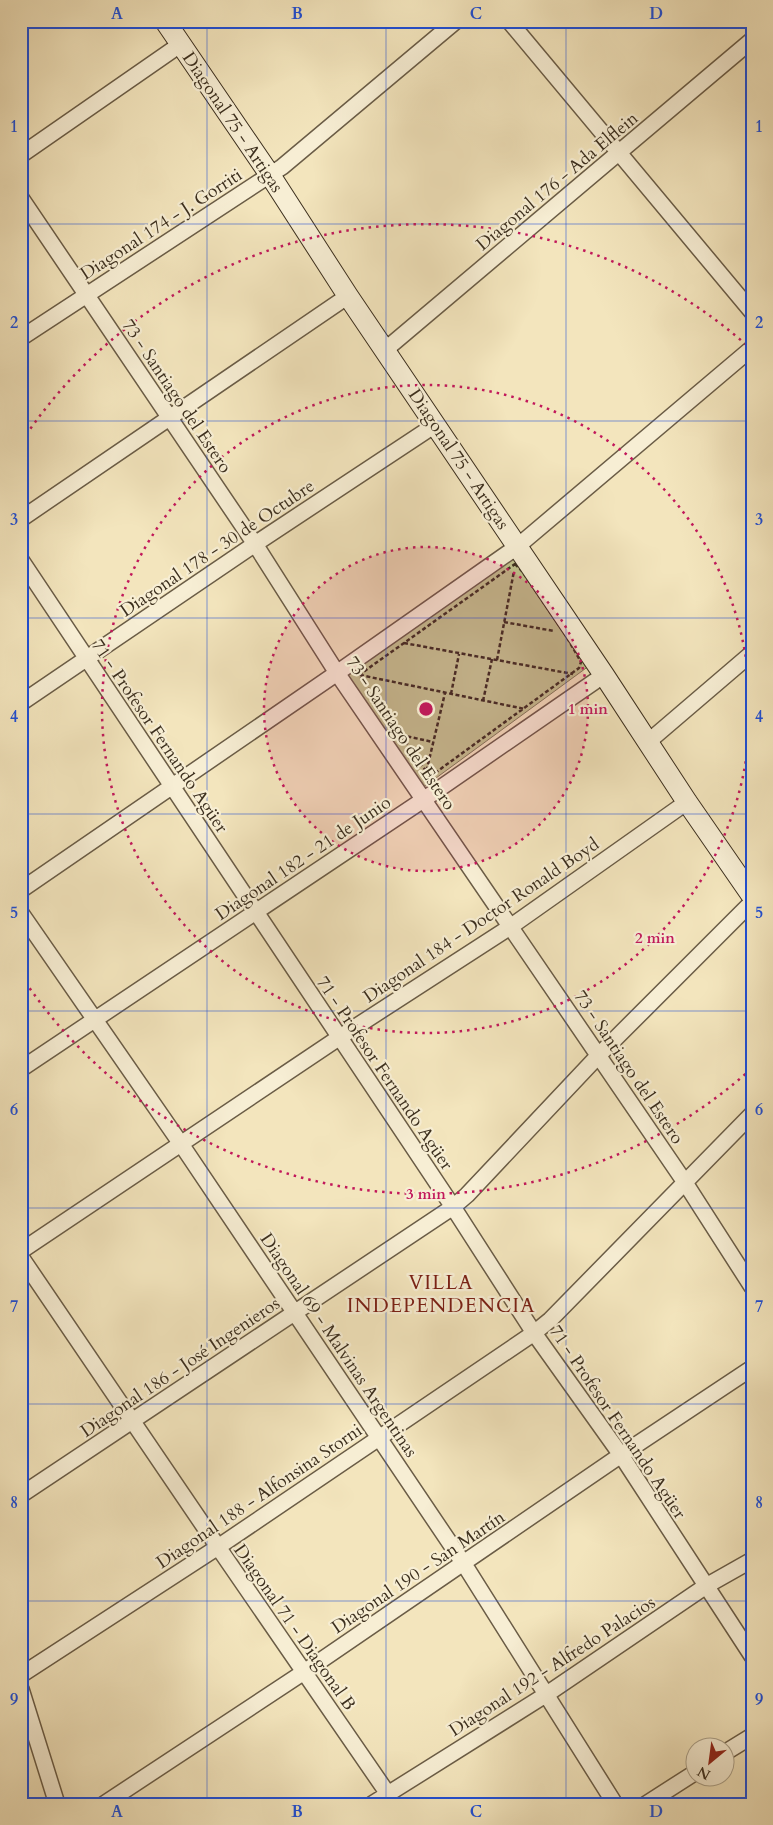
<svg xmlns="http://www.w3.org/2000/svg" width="773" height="1825" font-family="Cardo,serif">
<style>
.park{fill:#c0c38d;stroke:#7e7956}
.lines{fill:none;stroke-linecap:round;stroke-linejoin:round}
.street-casing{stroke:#6a5c46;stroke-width:18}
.secondary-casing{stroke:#3c2f1e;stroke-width:22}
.path{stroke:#3c2f1e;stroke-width:2.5;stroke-dasharray:4 2.5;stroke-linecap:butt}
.street{stroke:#f7eed4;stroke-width:15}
.secondary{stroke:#f7eed4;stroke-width:20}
.wall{fill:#b7756b;stroke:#3c2f1e}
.grid{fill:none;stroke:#1d4ed8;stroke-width:1;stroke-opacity:0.55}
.ring{fill:none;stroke:#c2185b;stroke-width:2.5;stroke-dasharray:2.5 5}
.labels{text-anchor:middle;stroke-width:4.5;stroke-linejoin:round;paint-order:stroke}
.street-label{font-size:18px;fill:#3c2f1e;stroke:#f7eed4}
.quarter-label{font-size:20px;letter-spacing:1px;fill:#7a1f14;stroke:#f7eed4}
.centre{fill:#c2185b;stroke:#f7eed4;stroke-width:2.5}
.ring-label{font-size:15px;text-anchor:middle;font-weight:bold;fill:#c2185b;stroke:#f7eed4;stroke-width:4.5;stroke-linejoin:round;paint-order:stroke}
.neatline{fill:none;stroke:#1d4ed8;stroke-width:2}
.grid-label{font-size:16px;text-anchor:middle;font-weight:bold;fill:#1d4ed8}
</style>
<rect width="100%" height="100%" fill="#f3e5bd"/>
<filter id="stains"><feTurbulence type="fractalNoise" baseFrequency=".004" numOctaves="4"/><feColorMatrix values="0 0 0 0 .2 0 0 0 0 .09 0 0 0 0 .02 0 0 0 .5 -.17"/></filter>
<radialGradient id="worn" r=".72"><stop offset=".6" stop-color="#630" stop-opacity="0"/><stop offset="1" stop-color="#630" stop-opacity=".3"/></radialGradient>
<path class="park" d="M517,553L593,663L421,789L344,675Z"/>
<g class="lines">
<defs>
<path id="street" d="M509,21L752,312
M21,155L181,44
M21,198L255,544L337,673L684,1181L752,1287
M21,338L282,167L456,21
M385,350L752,40
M21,519L348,296
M21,560L453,1207L534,1333L621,1455L752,1656
M21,703L255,544L435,425
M648,742L752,653
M21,890L337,673L518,546L752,348
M21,913L181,1144L464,1564L615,1804
M21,1069L423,800L604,675
M21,1251L340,1037L510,927L687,802
M21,1257L218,1547L388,1794
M21,1495L453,1207L467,1195L598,1056L752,902
M21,1675L218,1547L534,1333L550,1320L752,1114
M21,1689L57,1804
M726,1752L752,1736
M104,1804L304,1672L621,1455L752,1368
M372,1804L547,1694L706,1586L752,1560
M646,1804L696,1772"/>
<path id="secondary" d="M165,21L270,175L348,296L604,675L687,802L752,896"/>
</defs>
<use href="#street" class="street-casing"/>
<use href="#secondary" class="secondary-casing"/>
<path class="path" d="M515,564L522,571L565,634L581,662L579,668L435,773L426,771L359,675Z
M504,622L554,631
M404,643L573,674
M497,660L514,571
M360,675L525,709
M451,694L459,654
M483,701L492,659
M401,735L433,742
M425,777L445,693"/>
<use href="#street" class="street"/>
<use href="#secondary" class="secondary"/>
</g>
<path class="wall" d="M21,1751L24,1759L21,1760Z"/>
<path class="grid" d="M207,21V1804M386,21V1804M566,21V1804M21,224H752M21,421H752M21,618H752M21,814H752M21,1011H752M21,1208H752M21,1404H752M21,1601H752"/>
<circle cx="426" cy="709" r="162" fill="#c2185b" fill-opacity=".12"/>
<g class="ring">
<circle cx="426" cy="709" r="162"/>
<circle cx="426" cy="709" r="324"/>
<path d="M751 1069A485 485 0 0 1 22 977M22 441A485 485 0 0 1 751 349"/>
</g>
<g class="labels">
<g class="street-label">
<text transform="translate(233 122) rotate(56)" y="6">Diagonal 75 - Artigas</text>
<text transform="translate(557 181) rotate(-40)" y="6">Diagonal 176 - Ada Elflein</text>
<text transform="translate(161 224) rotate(-33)" y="6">Diagonal 174 - J. Gorriti</text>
<text transform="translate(177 396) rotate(56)" y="6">73 - Santiago del Estero</text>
<text transform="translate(459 459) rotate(56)" y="6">Diagonal 75 - Artigas</text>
<text transform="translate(217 548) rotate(-34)" y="6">Diagonal 178 - 30 de Octubre</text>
<text transform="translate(401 733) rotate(56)" y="6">73 - Santiago del Estero</text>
<text transform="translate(160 736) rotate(56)" y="6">71 - Profesor Fernando Agüer</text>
<text transform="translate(303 858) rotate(-34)" y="6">Diagonal 182 - 21 de Junio</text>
<text transform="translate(481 920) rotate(-34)" y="6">Diagonal 184 - Doctor Ronald Boyd</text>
<text transform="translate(629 1067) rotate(56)" y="6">73 - Santiago del Estero</text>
<text transform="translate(385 1073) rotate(56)" y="6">71 - Profesor Fernando Agüer</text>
<text transform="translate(339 1345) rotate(56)" y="6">Diagonal 69 - Malvinas Argentinas</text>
<text transform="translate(180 1367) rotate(-34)" y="6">Diagonal 186 - José Ingenieros</text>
<text transform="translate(618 1422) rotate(56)" y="6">71 - Profesor Fernando Agüer</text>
<text transform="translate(259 1496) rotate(-34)" y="6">Diagonal 188 - Alfonsina Storni</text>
<text transform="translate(418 1572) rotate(-34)" y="6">Diagonal 190 - San Martín</text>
<text transform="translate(295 1627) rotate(55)" y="6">Diagonal 71 - Diagonal B</text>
<text transform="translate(552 1666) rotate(-33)" y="6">Diagonal 192 - Alfredo Palacios</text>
</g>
<g class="quarter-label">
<text x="441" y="1289">VILLA<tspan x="441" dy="23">INDEPENDENCIA</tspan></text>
</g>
</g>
<circle cx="426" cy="709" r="8" class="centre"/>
<g class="ring-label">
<text x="588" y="714">1 min</text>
<text x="655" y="943">2 min</text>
<text x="426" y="1199">3 min</text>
</g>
<rect width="773" height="1825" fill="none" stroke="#f3e5bd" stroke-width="55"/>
<g transform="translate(710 1762) rotate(209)"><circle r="24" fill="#f7eed4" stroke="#aca28b"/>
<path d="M0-4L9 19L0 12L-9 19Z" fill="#8f2418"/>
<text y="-8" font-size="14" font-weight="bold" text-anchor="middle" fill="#3c2f1e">N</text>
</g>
<rect x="28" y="28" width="718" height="1770" class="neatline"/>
<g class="grid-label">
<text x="117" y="19">A</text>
<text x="297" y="19">B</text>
<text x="476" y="19">C</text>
<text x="656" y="19">D</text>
<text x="14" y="132">1</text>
<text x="759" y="132">1</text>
<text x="14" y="328">2</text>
<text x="759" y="328">2</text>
<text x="14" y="525">3</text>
<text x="759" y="525">3</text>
<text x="14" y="722">4</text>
<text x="759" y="722">4</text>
<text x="14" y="918">5</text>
<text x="759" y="918">5</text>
<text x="14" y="1115">6</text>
<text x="759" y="1115">6</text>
<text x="14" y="1312">7</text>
<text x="759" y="1312">7</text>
<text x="14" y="1508">8</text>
<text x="759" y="1508">8</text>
<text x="14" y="1705">9</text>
<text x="759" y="1705">9</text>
<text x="117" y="1817">A</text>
<text x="297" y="1817">B</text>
<text x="476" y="1817">C</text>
<text x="656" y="1817">D</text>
</g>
<rect width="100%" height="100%" filter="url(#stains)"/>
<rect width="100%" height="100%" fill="url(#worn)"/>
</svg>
